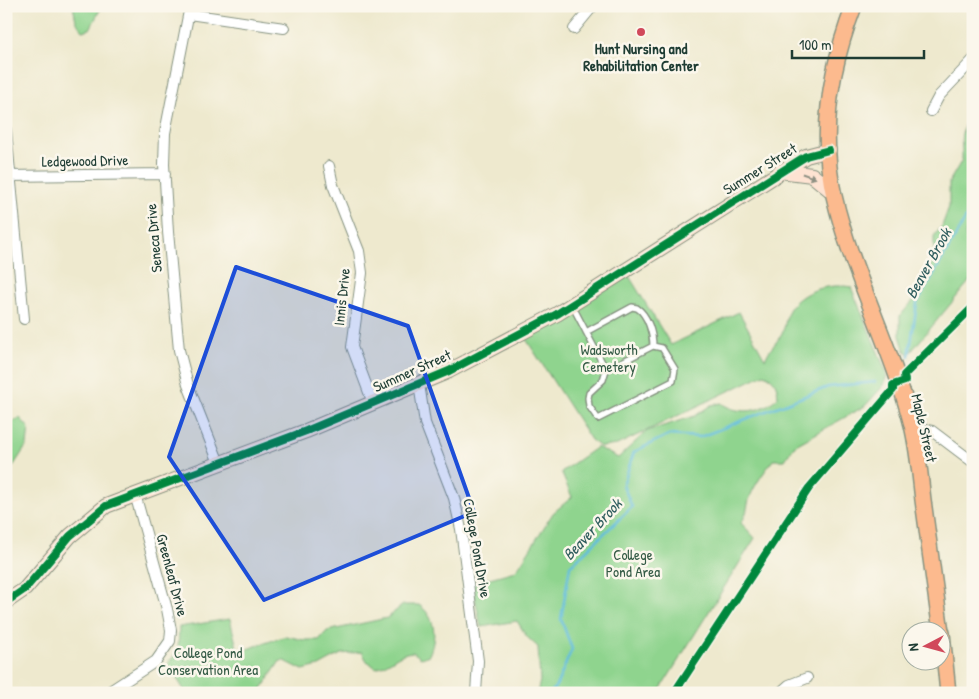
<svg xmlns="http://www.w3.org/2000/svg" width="979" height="699" font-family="'Patrick Hand',sans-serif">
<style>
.green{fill:#8fd48e;stroke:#578861}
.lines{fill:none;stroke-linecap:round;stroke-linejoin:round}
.stream{stroke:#60bdde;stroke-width:2.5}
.lane-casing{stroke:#869381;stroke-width:8}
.street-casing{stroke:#869381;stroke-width:12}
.secondary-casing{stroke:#869381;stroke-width:16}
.primary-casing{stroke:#869381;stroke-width:18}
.lane{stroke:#fff;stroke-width:5}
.street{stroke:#fff;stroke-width:10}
.secondary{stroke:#fee3d2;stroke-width:14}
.primary{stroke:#fcba8e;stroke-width:15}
.cycleway-casing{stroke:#fbf7ec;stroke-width:11}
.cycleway{stroke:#00873e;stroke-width:8}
.oneway{fill:#8e9083}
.marked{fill:#1d4ed8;fill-opacity:0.2;stroke:#1d4ed8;stroke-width:4;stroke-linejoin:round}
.poi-dot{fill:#d1495b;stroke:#fbf7ec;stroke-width:2}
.labels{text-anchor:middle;stroke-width:5;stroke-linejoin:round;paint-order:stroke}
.poi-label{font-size:15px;font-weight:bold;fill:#1f3d34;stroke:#fbf7ec}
.street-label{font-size:15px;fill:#1f3d34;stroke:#fbf7ec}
.park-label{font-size:15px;fill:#355b46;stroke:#fbf7ec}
.water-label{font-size:16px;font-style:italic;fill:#2f5d5e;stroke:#fbf7ec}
</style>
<rect width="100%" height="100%" fill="#fbf7ec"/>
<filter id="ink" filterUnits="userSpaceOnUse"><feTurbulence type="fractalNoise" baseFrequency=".02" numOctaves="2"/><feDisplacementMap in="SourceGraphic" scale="10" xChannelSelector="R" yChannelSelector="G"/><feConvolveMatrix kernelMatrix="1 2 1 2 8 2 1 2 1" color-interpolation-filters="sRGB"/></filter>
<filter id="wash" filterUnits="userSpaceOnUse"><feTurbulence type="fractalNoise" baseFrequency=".0096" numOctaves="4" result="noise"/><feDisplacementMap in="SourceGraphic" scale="20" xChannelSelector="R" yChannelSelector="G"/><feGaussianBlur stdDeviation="1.12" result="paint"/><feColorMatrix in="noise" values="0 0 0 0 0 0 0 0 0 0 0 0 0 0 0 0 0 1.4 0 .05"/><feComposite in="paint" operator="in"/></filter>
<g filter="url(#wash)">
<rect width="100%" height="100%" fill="#eee9ce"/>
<path class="green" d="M73,6H102L90,29L82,31L76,21Z
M973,122V214L965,235L973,249V277L909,354L905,351L900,336V316L917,296L934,259V236L942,226L949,207V182L962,160C963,146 958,137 966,123Z
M629,276L671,345L739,312L765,359C769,349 778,342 782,333C786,326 785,317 789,310C801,290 830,283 851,287L887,374L884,385L865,406L794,446L785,460H773C765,471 755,484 750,497C746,508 748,513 741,523L755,538L658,693H537L540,681L538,647L527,637L517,621L481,627L472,583L515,571L520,565L553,513L572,497L561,472L597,447L618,458L647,431L695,416L711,405L721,403C739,416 763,412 778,397C777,385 776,379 764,374L617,445L601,447L591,440L526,339L601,291Z
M20,418L29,428L27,445L6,477V424Z
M403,605H419C436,617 437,637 429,655L421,658L413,652C397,653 393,663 376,668L367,661L362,652L341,654L319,666L303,670L285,661H280L259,693H186L168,664L178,650L179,627L230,619L238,652L286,636L304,640H319L327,631L387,618Z"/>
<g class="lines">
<path class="stream" d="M909,356L917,303L970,211V190L973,184
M551,693L557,684L572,649L561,619L570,566L632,507L623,485L634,452L668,435L700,437L828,387L875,382"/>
</g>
</g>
<g filter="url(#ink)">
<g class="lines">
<defs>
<path id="lane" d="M572,305L606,370
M586,332L632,307L637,308C648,315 653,334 653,346L662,348L675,369L673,381L598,419L589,406L588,398L589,393L603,380L606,370
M606,370L653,346"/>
<path id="street" d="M190,6L165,133L164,164L168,232L179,350L188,385L219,463
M189,14L284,28
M574,29L593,6
M931,111L939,96L973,60
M6,130L24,319
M329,166L333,185L359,251L362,273L352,347L373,403
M6,176L165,174
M419,384L425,423L454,498L461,529L478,661L476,693
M912,427L932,431L973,462
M107,693L156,661L170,641L171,630L167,609L135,494
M780,693L789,685L807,678"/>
<path id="secondary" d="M780,171L812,175L834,193
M6,602L25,589L70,536L106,506L306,431L449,371L557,314L806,156L829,150"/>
<path id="primary" d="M854,6C831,66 819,132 834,196C852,274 892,347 912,425C918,450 920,475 923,500C929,544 935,588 941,632
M942,633L948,693"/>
</defs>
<use href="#lane" class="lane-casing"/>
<use href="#street" class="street-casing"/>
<use href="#secondary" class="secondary-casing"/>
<use href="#primary" class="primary-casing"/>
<use href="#lane" class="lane"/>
<use href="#street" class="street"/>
<use href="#secondary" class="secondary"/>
<use href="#primary" class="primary"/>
<defs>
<path id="cycleway" d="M6,602L25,589L70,536L106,506L306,431L449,371L557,314L806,156L829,150
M674,693L809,488L893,390V385L905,381L904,375L973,307"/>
</defs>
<use href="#cycleway" class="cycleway-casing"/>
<use href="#cycleway" class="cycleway"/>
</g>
<defs><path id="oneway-solid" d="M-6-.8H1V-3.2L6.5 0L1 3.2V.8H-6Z" transform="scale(1.25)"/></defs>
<use class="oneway" href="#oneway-solid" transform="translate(809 176) rotate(19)"/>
</g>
<path class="marked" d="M236,267L408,326L474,512L264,600L169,457Z"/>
<circle class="poi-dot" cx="641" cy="32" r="5"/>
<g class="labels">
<g class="poi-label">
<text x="641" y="54">Hunt Nursing and<tspan x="641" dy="17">Rehabilitation Center</tspan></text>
</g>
<g class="street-label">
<text transform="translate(85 161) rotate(-1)" y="5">Ledgewood Drive</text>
<text transform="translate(760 169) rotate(-32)" y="5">Summer Street</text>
<text transform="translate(154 238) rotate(-95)" y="5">Seneca Drive</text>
<text transform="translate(342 297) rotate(-84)" y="5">Innis Drive</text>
<text transform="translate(412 371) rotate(-24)" y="5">Summer Street</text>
<text transform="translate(924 428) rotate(77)" y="5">Maple Street</text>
<text transform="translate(477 548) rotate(80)" y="5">College Pond Drive</text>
<text transform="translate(172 575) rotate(75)" y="5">Greenleaf Drive</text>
</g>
<g class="park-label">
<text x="609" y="355">Wadsworth<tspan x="609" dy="17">Cemetery</tspan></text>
<text x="633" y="560">College<tspan x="633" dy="17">Pond Area</tspan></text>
<text x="208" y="658">College Pond<tspan x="208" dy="17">Conservation Area</tspan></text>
</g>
<g class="water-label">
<text transform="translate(928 263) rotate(-61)" y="6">Beaver Brook</text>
<text transform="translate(592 529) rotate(-47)" y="6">Beaver Brook</text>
</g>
</g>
<rect width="979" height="699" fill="none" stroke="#fbf7ec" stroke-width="25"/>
<g transform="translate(926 646) rotate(264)"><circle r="24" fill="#fbf7ec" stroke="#a3ada2"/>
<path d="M0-4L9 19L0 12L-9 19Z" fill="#d1495b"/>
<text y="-8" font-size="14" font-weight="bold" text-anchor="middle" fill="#1f3d34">N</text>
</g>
<path d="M792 50v8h132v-8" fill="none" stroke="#1f3d34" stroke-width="2.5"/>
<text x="799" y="50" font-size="15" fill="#1f3d34" stroke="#fbf7ec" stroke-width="4" paint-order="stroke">100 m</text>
</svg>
